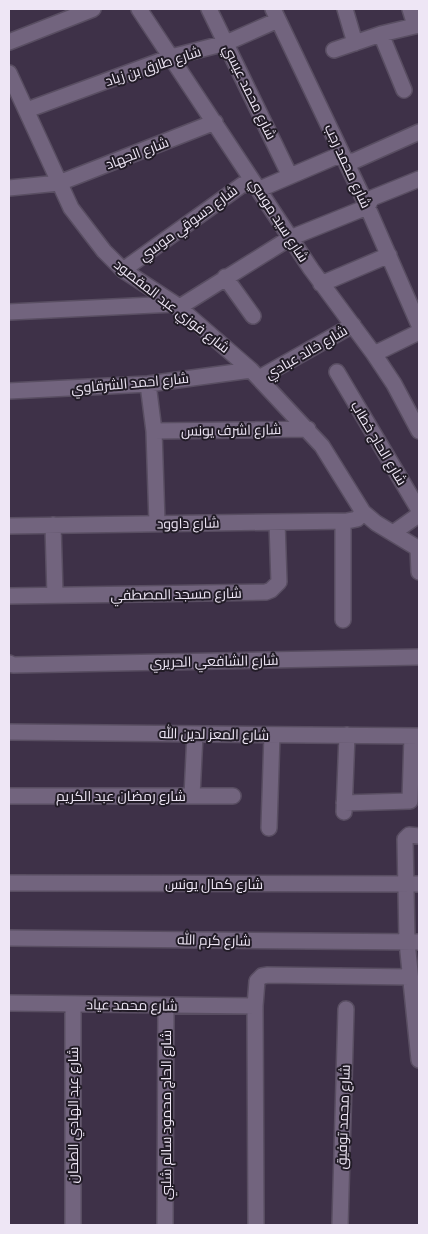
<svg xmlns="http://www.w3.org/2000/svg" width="428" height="1234" font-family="'Archivo Narrow',Cairo,sans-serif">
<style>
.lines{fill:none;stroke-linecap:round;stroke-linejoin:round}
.street-casing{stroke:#594e62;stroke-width:18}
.street{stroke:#72647e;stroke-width:15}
.labels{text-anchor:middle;stroke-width:4;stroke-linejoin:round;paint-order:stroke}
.street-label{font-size:14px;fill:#eee6f5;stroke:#221c27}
</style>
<rect width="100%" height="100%" fill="#3e3148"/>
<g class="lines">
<defs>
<path id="street" d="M139,9L311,269L374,354L394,384L419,431
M209,9L290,176
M273,9L367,206L419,325
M345,9L355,43
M410,9L415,25
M381,34L404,90
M9,42L93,9
M334,50L381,34L419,25
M9,73L71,208L104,251L123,270L175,304L251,370L322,446L363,512L376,523L419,549
M27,110L171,57L226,43L278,20
M9,188L59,183L215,122
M123,270L242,185L251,184L260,189L337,156L349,161H354L419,132
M225,277L253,316
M321,284L389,255
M178,308L290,238L367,207L372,198L419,179
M9,312L175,304
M374,354L419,332
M337,372L419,510L417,516L393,533
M259,378L353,325
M148,384L154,431L157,523
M9,391L148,384L251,370
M154,431L308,429
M343,522V620
M53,525L55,595
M9,526L347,521L357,519L363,512
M418,548L419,572
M9,596L266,592L271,590L279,582L277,522
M9,663L13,665L419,657
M9,732L419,736
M9,796H233
M192,796L195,734
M344,803L410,801L412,736
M344,812L347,735
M269,828L272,735
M419,836L409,835L405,839L407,942L419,1060
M9,883L419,884
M9,938L419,942
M9,1003L255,1006
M73,1225V1004
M165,1225L166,1005
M256,1225L255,1006L257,981L262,976L268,975L410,977
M340,1225L346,1009"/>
</defs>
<use href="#street" class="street-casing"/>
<use href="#street" class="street"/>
</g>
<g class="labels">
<g class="street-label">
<text transform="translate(153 66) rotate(-18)" y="5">شارع طارق بن زياد</text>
<text transform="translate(250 92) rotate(64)" y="5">شارع محمد عيسي</text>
<text transform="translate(137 153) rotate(-21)" y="5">شارع الجهاد</text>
<text transform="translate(348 166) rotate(65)" y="5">شارع محمد رجب</text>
<text transform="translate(279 220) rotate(57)" y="5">شارع سيد موسي</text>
<text transform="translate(188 223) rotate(-36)" y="5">شارع دسوقي موسي</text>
<text transform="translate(172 306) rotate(38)" y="5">شارع فوزي عبد المقصود</text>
<text transform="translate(306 352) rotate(-30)" y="5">شارع خالد عبادي</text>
<text transform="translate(130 383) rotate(-5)" y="5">شارع احمد الشرقاوي</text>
<text transform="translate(231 430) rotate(-1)" y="5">شارع اشرف يونس</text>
<text transform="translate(379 443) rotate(59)" y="5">شارع الحاج خطاب</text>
<text transform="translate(188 523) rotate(-1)" y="5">شارع داوود</text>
<text transform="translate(176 594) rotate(-1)" y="5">شارع مسجد المصطفي</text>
<text transform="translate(214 661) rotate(-1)" y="5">شارع الشافعي الحريري</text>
<text transform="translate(214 734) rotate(1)" y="5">شارع المعز لدين الله</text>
<text x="121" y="801">شارع رمضان عبد الكريم</text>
<text x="214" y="889">شارع كمال يونس</text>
<text transform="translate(214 940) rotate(1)" y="5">شارع كرم الله</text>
<text transform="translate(132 1005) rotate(1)" y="5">شارع محمد عياد</text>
<text transform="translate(73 1115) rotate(-90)" y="5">شارع عبد الهادي الطحان</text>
<text transform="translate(166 1115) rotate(-90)" y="5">شارع الحاج محمود سالم شلبي</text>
<text transform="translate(343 1117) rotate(-88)" y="5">شارع محمد توفيق</text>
</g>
</g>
<rect width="428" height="1234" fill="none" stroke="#eee6f5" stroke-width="20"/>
</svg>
